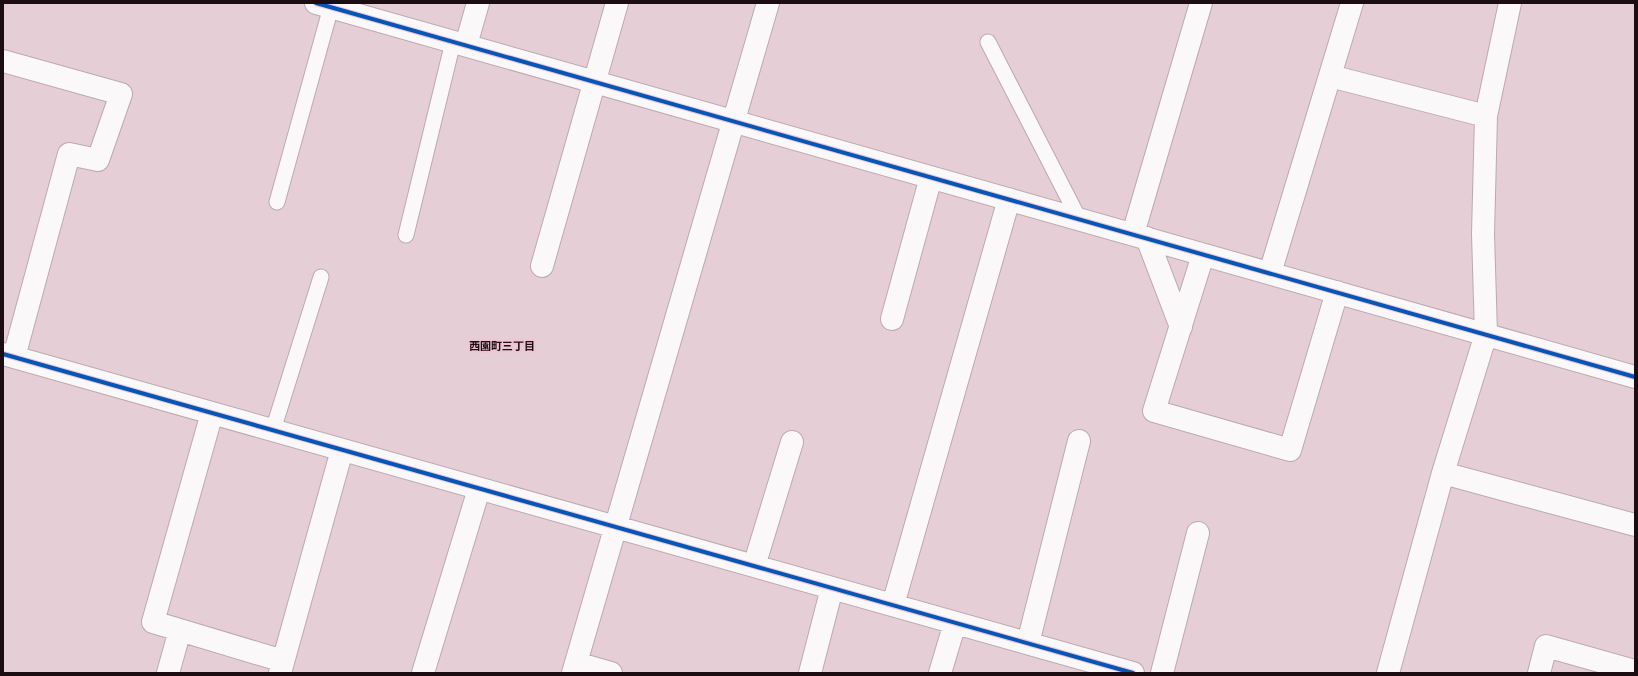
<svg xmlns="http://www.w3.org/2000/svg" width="1638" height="676" font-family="'Noto Serif','Noto Sans JP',serif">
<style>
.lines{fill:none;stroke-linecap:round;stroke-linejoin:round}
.service-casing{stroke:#bca9b0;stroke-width:17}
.minor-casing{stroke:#bca9b0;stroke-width:24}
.service{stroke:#fbf8f9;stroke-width:15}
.minor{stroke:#fbf8f9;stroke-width:22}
.cycleway-casing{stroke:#f0c4d2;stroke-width:6}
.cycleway{stroke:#0057b8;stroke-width:4}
.labels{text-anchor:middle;stroke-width:4;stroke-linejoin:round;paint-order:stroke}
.neighbourhood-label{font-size:11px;font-weight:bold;fill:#1b0d12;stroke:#f0c4d2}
</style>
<rect width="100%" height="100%" fill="#e6ced6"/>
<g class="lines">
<defs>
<path id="service" d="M988,42L1079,219
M277,202L331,7
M406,235L453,42
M273,430L321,277"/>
<path id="minor" d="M316,3L1635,377
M466,45L478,3
M3,61L121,94L98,160L69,154L14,357
M1330,76L1486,116
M1133,234L1201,3
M1147,238L1181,327
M1203,255L1154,411L1290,450L1337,292
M542,266L617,3
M1270,273L1352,3
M892,319L931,177
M3,354L1133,673
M212,413L153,622L283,661
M1443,473L1635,525
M754,566L792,442
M893,605L1009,199
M1028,643L1079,441
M576,663L611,673
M168,673L180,630
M280,673L342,450
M423,673L479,489
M573,673L768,3
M810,673L832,588
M940,673L955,623
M1162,673L1198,533
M1388,673L1443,473L1486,334L1483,234L1486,116L1510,3
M1539,673L1546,646L1635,671"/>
</defs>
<use href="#service" class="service-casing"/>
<use href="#minor" class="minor-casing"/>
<use href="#service" class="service"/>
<use href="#minor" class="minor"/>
<defs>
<path id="cycleway" d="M316,3L1635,377
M3,354L1133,673"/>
</defs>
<use href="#cycleway" class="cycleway-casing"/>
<use href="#cycleway" class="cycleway"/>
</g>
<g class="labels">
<g class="neighbourhood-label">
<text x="502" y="350">西園町三丁目</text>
</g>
</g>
<rect width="1638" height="676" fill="none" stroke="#1b0d12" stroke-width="8"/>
</svg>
